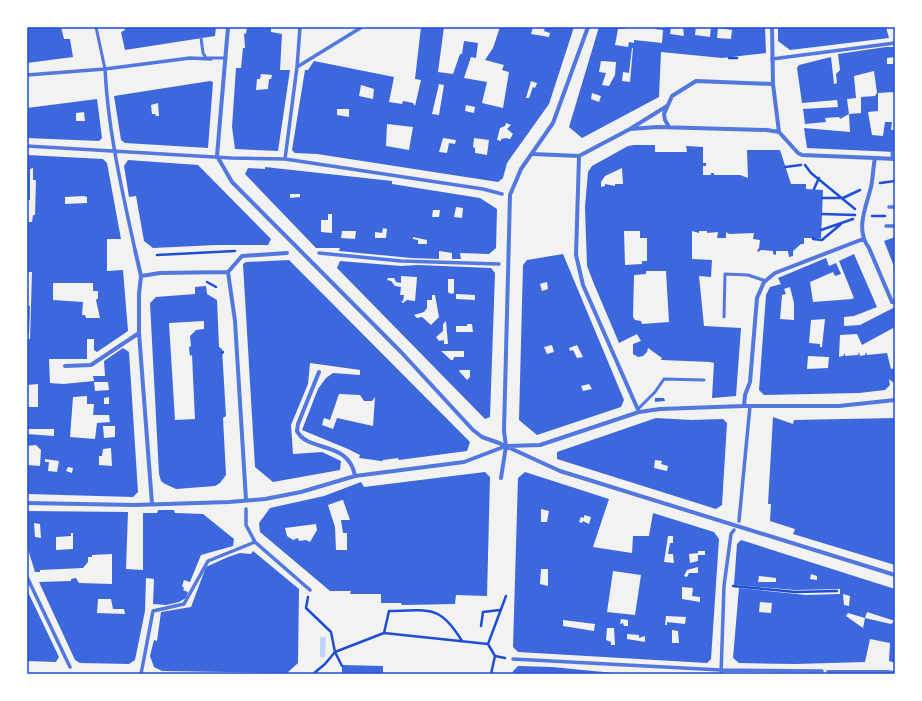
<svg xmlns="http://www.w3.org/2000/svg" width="922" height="701" font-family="'Playfair Display',serif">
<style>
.water{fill:#bfd3fe}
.building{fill:#3d67dc;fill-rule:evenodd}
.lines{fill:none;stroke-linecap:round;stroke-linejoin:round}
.path{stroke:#1d4ed8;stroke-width:2.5}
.service{stroke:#5277de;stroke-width:3}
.pedestrian{stroke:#5277de;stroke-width:3.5}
.minor{stroke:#5277de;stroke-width:4}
.neatline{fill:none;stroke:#1d4ed8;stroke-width:1.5}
</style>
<rect width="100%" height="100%" fill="#f2f2f2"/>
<path class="water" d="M320,637H326L325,657H320Z"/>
<path class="building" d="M27,27H61L64,39H70L73,57L27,63Z
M124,27H216L215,36L125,50L121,32L125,30Z
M247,27L271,28V32L282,34L280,70H290L278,151L235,149L232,127L236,68H241L243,48H245L244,33L246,34ZM261,74L272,75L271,79H269L268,89L256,90L257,79H260Z
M421,27H444L438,72L453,74L460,54H462L464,41L478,43L476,58L471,57L464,78L487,82L482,103L503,108L509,72L502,70L504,65L485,60L493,48L500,27H533L531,34L549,37L550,33L544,31L545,27H574L549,104L507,163L503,178L498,182L317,154L295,153L292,150L305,70H308L314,61L394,77L389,102L402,104L403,101L413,103L415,106L421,80L415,79ZM531,81L537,83L535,88L533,87L529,98H526ZM439,84L444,85L439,115L432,114ZM361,85L374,89L373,99L359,96ZM466,105L475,107L474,113L465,111ZM337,109H349V117L337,115ZM506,123L511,125L507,129L513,134L510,139L506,138L501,139V141L497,140L500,128L505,126ZM387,124L413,127L409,150L386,146ZM443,138L456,140L455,144L449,143L447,153L439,152ZM474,138L489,140L487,155L475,153V148L473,147Z
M599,27H626L625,29H618L615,45L628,47L629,42L634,43V40L662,43L663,30L655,29L656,27H671L670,34L684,36L683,27H696L695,35L710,37L711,27H765L766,53L722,58L661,52L659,97L582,138L569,127ZM718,28L732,30L731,39L717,38ZM632,48H633L630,82L622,81L623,72L629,73ZM601,61L616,62L615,75L609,86L602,85L606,73L599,72ZM592,93L601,96L599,102L591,99Z
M778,27H886L889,38L790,50L778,41Z
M886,47H895V92L878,93V111L868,112L872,135L883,136L885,122H892L891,130H895V152L807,148L804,128L850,132L849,114L840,119L839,117L825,118L826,122L805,124L803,109L838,107L837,100L802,103L797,68L799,65L831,57L834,84L837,83L836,74L840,70L838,54ZM894,57L893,64H887V58ZM874,71L877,93L875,96L861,97V113L849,114L847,99L856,98L854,76Z
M210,81L213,82L208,148L125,143L121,140L114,96ZM158,103L159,116H156L155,114H152L151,105Z
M97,99L102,138L99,141L27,138V108ZM84,112L85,121H76V113Z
M634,145H655V152H687L686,146L703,147V163H706V166H703V175H711V173H714V175H740L748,178L747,150H780L791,184H806V189L823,190L821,238H804V244H801L793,251V256L789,257L788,251H776V255L773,254V251L761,250L758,252L757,251L759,248L760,240L753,239L754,233L729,234L726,232V238H717L718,232L707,233V231H699V233L692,231V259L712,260L711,277L699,276L704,326L741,328L736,396L712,398L714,363L710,362L661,360L662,358L648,348L647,352L643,356L638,357L633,354V344L641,341L637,334L619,343L594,284L587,266L585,207L588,172L592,166L628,146ZM622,168L623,184H615V186L605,184V186L601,187V182L605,176ZM624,231H640V238H647V261H642V264L625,265ZM646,271H666L669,322L642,324L641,321L635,320L633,317L634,275L646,274Z
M27,155L103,159L107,163L121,239H107V271L123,270L128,331L97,352L94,350V339H87V359H49L50,383L63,384L94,381L93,376H105L104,361L123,348L129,352L138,492L133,497L27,494V465L40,466L41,450L36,445L27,446V434L54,436V429H27V407H38V384L27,385V339H30L32,272H27V222H32L33,215H35L36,180H33V168L30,169V200H28L27,204ZM84,196L87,197V203L65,204V197ZM53,283H93V291H98V298L96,300L100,318H86L85,315H82L83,302L53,300ZM94,382H108L109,390L95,391ZM87,396V404H94L93,415H109L110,422L97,423L95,439L70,437L73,397ZM109,397V404H104V398ZM103,426H115V437L104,438ZM111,448L112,466L99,465V456H102L103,449ZM45,459L59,461L57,472L48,471L49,462H45ZM68,467L73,468L72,473L66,471Z
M128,160L198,165L271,239L268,245H216L153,248L144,241L136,196L129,197L124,166Z
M265,167L392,181V184L480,198L497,209L496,248L489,254L460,253L461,259H452V253L439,251V259L411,258L339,251L340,248H316L245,174L248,168L265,169ZM290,194H300V197L290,198ZM456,207L463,208L462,218L454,217ZM433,210H440L439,217H432ZM328,214H332V233L321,232V220H328ZM383,228L387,229L386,238H375V232L382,233ZM342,231H356L355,239L341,238ZM413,237L427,240V244H418V240L413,239Z
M895,237V269L884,241Z
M563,254L624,400L621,407L537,435L519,420L523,265L527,260ZM547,282L548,289L542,291L540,284ZM552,345L554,352L547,354L544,347ZM577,345L583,357L577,358L573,350L570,351L569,348ZM589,384L592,389L583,391L581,386Z
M854,254L877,307L854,316L844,317V326L860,325L895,307V327L862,345L857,334L840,335L839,357L843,356L845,353V356L858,355L859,352L860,356L865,355L866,352L867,355L887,353L891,369L895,368V384L889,379L890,385L885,390L859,393L764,395L759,390L766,295L770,287L781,284L778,278L826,258L829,266L836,263L841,274L835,276L833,272L810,282L813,302L852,299L854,298L839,261ZM790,287L794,303V320L780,319L782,295L786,294L784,289ZM825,319L822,347H820V344L809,343L811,320ZM808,356L829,357L828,368L807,369Z
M289,260L470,442L467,451L399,460L398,458L383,460L381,462V461L359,458L360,455L348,449L302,430L318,389L326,378L333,373L360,375V370L310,363L308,384L291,425L293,454L322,452L341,461L340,470L273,482L255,467L243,264L246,262ZM339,394L360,395L364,401H372L375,397L373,426L337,418L333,429L322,425L324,418L330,420Z
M340,261L401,266L418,265L491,268L495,273L490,417L485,419L337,268ZM401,276L417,277L415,301L407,300L403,303L401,301H403L404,295H400L401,287L395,286L391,281L387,280L388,278H394L396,282L401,283ZM448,279H454V293L451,294L448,292ZM456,294L475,295V300L456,299ZM432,295H435L439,317L431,325L422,317L417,318L414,315L424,312L427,308V300H432ZM446,321L448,344H444V340L439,341L436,337L443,331V324ZM467,324H472L473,332H456V326H467ZM441,351H464V357H454L453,360H451ZM460,370H470V377L467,380L459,371Z
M206,286L207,294L217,300L219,347L222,349L226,416L223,418L226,475L220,483L215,486L176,489L165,484L161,481L159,474L150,303L156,297L195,294V287ZM204,321V329L196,330L190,336L191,346L189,347L190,356L192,355L195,419L175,420L169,323Z
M27,306H30L29,334H27Z
M655,398H664L665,401L655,402Z
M773,417L793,424L794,420L895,418V565L793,534L795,529L770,521L771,504H768Z
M656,418L692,420L723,419L727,423L722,505L716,509L557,459V452ZM655,460L662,461L661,464L668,466L667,471L654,468Z
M485,472L490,477L487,596L456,595L455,604L402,605L401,603H381V594H350L351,591H330L260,532L259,523L270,508L324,496L361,482L364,487ZM342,500H343L350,520H341L343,533H347V550H336L335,527L328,505ZM316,524L317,530L310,542L306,540L299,541L298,538L293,540L287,536L285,528Z
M525,472L609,499L593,547L632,553L633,536H649L653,513L714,532L719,539L711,659L707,663L518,652L513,647L518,478ZM541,509L549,511L547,522H541ZM584,515L591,517L589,524L583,521L582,523L579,522L581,517L584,518ZM668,536H673V543H670L668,554H673L674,563L664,562ZM698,551H705V555H698V561L690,563L689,554L698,553ZM698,567V573H689L687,577L684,576L687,570ZM541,569H548V586L540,584ZM613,571L641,575L635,615L607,612ZM682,587L693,588L692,596L700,597V602L682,599ZM666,616L686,617L685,624L667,622V625H665ZM621,619L628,620V626H624L623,623L620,624ZM563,620L595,624L594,631L563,626ZM607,628H614L615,645H611V642L606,640ZM672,630L678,631L679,643H672ZM627,634L639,635V638L645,636V642L627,639Z
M158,510H174L175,513L203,514L234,539L233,546L201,555L190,582L184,580L182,586L184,588L183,590L188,592L186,598L179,602L166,605L153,604L154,579L146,578L145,611L135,660L129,664L80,663L75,660L39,582L71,581V579L76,578L79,583L112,584V554L92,555V557H88V562L83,568L40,570V572H35L27,546V511L128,512L126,569L143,570V513H157ZM34,523L40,524L41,538L35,537ZM71,533H73V549L56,550V537L71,536ZM98,599H111L113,609H124L125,614L97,613Z
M741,540L895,589V663L889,661L890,643L870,639L865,662L795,664L739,663L733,658L739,588L806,595L840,594V589L795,590L734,585L737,544ZM811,574L817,576V580L810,579ZM759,576L776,578V582H758ZM843,594L850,596L849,606L844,605ZM760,602L772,603L771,613L759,612ZM867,612L895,621L891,624L865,618L863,628L846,616L848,613L865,618Z
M253,551L299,589L298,663L287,673L162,671L154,667L150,656L154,640L157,641L161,612L191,607L206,567L228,557L240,553L251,554Z
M27,590L59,657L56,662L27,661Z
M342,665L383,666V674H342Z
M518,666L552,667L624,674H513V671Z"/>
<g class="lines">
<path class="path" d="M729,58H737
M805,165L811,173L855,209
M785,167L801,165
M880,183L895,181
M814,189L819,178
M822,198H843L860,190
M822,214L855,215
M872,216H885
M821,230L853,219
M813,238V239L822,240L841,224
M157,255L235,251
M207,282L216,287
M222,353L223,352
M733,586L795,592L837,591
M308,597L306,608L331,632L335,652L325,664L313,674
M481,626L483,612L500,610
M384,633L389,611C429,611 439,603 462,641
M488,644L495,656L491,674
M495,656L505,658
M342,666L335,652L384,633L488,644L506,596"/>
<path class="service" d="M96,27L105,69
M201,38L203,53L206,58H226
M892,159V152
M724,317L725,274L748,275L766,281
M638,409L655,392L664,379L704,380"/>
<path class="pedestrian" d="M772,59L895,43
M297,67L362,27
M105,69L190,58L211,59
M27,75L105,69C108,131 122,190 135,250
M27,146L231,158L285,159L483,189L502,194
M285,159L297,67L300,27
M889,207H895
M886,226H895
M319,253L401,261L499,264
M246,509V525L255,542L310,590
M739,521L750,406
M27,577L70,667
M513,659L721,670L822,671
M141,674L153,611L184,604L208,561L255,542
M721,674L724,586L731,534L734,530"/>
<path class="minor" d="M228,27L217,156L232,182L401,352L473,430L482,437L499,443L560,471L895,575
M772,27L773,84
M669,127L665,120L664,114L672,96L696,81L773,84L779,132L798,153L802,155L875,158C873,168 873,178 871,187C866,207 855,230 869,248L892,302L895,301
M630,129L657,127L767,130L779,132
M533,154L579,156L630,129L667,106
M579,156L576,255L583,285L639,412
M875,158L895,159
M135,250L141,276L139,294V333L152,504
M228,272L235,321L246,500
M228,272L242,256L287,253
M141,276L160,273L228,272
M65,366L91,365L139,333
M319,372L298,424L297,431C308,453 349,440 355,476
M744,406L745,395L750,382L757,298L764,282L775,273L863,239
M501,478L506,446L504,431L510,195L521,169L553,123L588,27
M27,503L135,505L229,502L265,499L301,492L355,476L464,462L506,446L540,445L639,412L660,409L744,406H839L895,400
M828,672H887L895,673"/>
</g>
<rect width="922" height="701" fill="none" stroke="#ffffff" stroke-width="56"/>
<rect x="28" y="28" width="866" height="645" class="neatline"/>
</svg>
